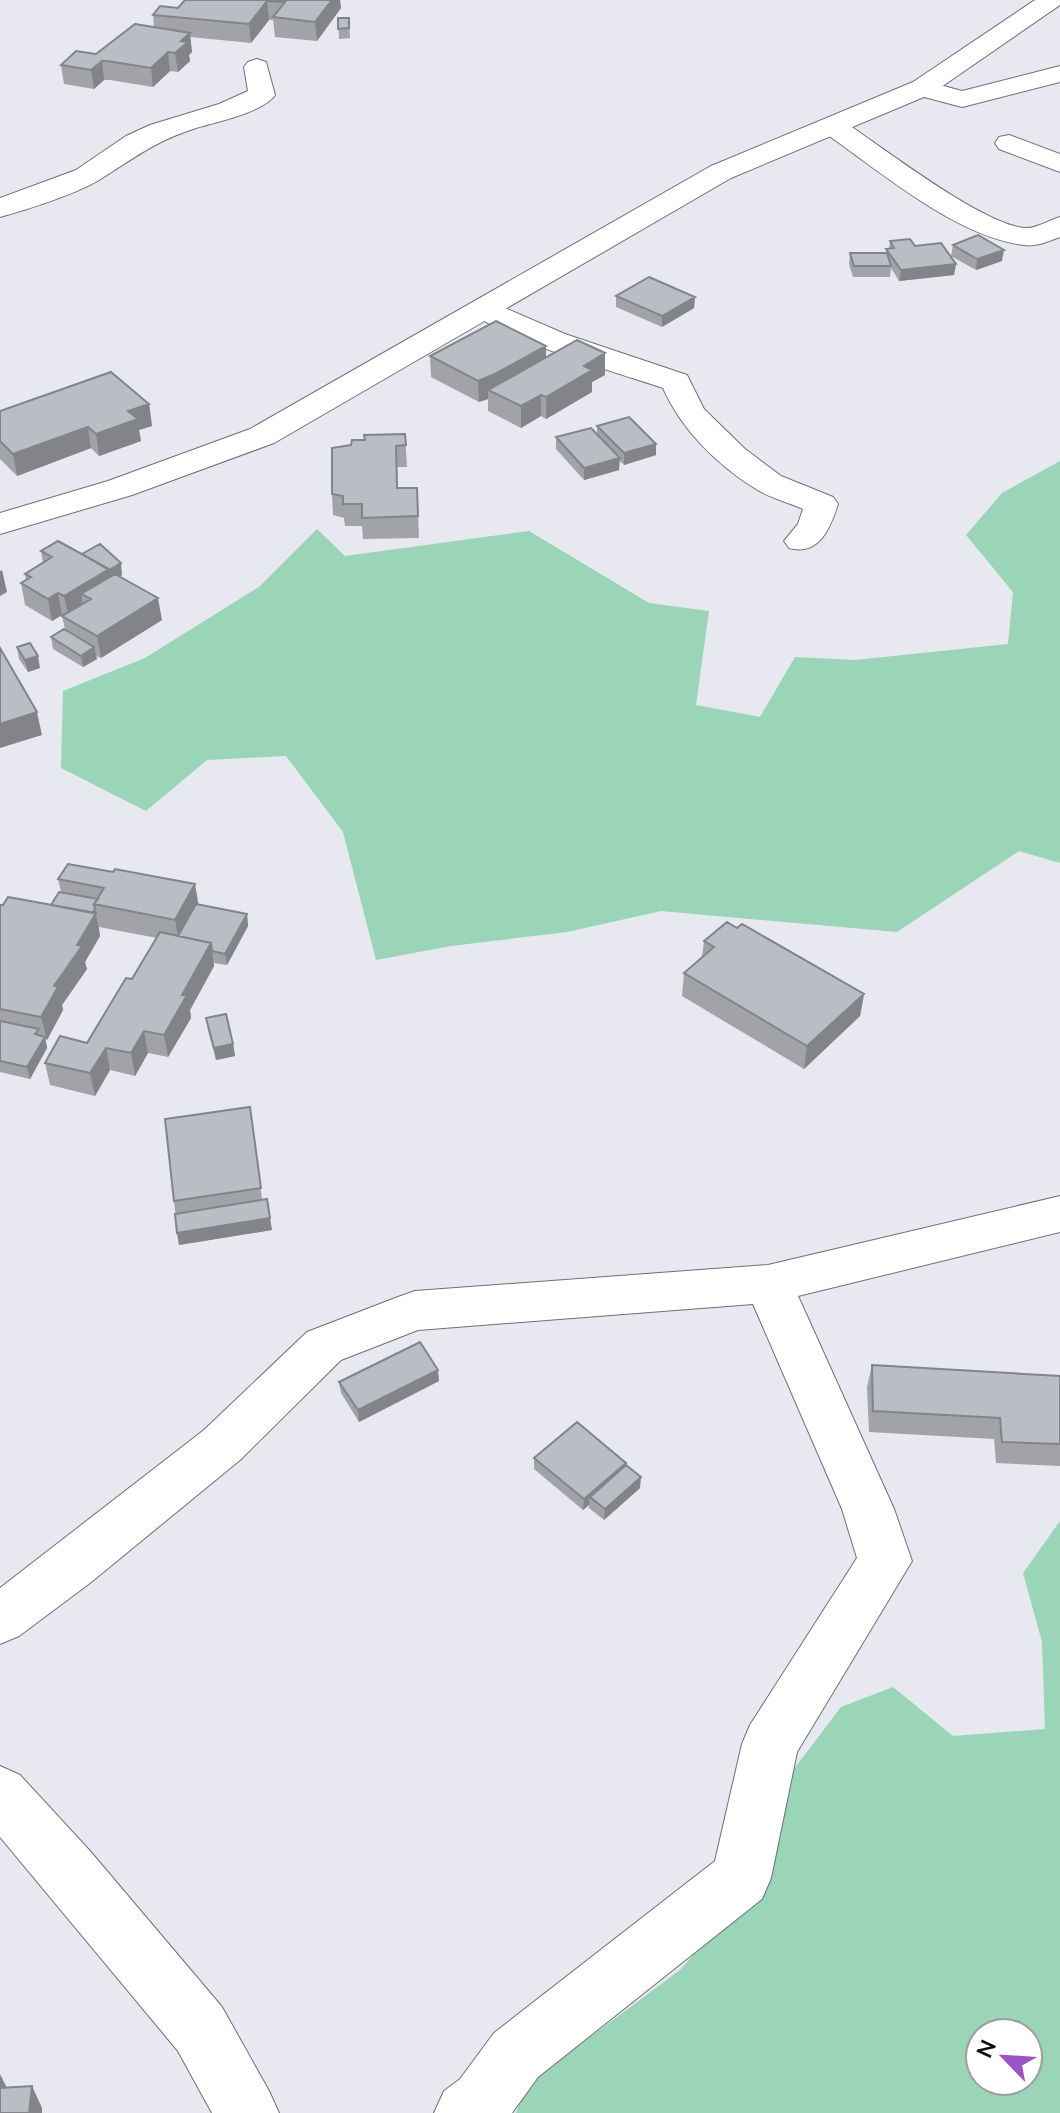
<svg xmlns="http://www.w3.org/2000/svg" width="1060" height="2113" font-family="'Nunito Sans',sans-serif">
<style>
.green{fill:#99d5b6;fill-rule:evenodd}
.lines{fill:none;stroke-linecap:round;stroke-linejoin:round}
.minor-casing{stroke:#6f7077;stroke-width:2}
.tertiary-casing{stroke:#6f7077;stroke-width:2}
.minor{fill:#fff;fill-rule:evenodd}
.tertiary{fill:#fff;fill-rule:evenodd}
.wall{fill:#a1a3a9}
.shaded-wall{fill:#838489}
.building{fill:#bbbdc4;stroke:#838489;stroke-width:2}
</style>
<rect width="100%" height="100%" fill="#e7e8f0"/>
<path class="green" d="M1060,461V863L1019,851L897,932L661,911L567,932L451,946L376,960L343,832L286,756L207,760L146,811L61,768L63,691L145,658L259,587L317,529L345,556L529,531L649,603L709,611L696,705L760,717L795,657L855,660L1008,644L1013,592L966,535L1002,493Z
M1060,1521V2113H516L526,2085L680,1970L762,1877L778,1790L841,1707L893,1687L953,1736L1045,1729L1042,1642L1023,1573ZM980,2033H1028V2081H980Z"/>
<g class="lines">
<defs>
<path id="minor" d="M257,59L266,62L275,95C264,112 216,122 196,128C153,142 136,157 99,180C76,194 26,210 0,217V198L76,170L126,136L150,125L219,104L248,91L244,67L248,62Z
M1060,66V82L962,107L913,94L909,88L913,82L922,80L962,91Z
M834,119L843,121C882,147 983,225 1025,228C1036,229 1049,220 1060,217V237C1049,241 1036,247 1024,245C956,237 880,171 825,133L821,127L825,121Z
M1009,135L1060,154V172L999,149L995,143L999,137Z
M484,299L565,334L687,375L704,409L745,449L781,476L833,497L838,504C830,529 819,556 789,548L784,541L798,524L803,509C787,502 770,498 756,489C717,465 681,429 663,388C625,375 488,336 469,308L473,302Z
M1060,1196V1232L798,1296L894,1509L912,1561L797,1752L771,1878L762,1899L538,2077L512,2113H434L444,2091L460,2079L494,2033L715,1861L742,1744L750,1725L857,1558L842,1509L753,1304L418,1330L341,1360L240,1460L90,1583L19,1636L0,1644V1588L204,1430L307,1332L398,1297L415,1291L768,1265Z
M0,1766L20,1775L90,1851L222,2007L269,2091L279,2113H212L178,2051L0,1837Z"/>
<path id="tertiary" d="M1035,0H1060V5L931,94L731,178L274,443L132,495L0,534V513L108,481L250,429L711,166L913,82Z"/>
</defs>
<use href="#minor" class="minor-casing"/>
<use href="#tertiary" class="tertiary-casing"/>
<use href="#minor" class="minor"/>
<use href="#tertiary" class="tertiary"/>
</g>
<path class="wall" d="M185,0H340L341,8L317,41L275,37L273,20H269L251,43L190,37L192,52L189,55L190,61L178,72L170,71L153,87L110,80H104L94,89L64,84L61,65L96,54L154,27L153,15L178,8Z
M338,18H349L350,38L339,39Z
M890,241L915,246L956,264L954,275L899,281L891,268L890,277H853L849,264L850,253H886V249H889Z
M953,245L1002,261L976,270L951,256Z
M616,296L695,297L694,308L662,327L616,307Z
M546,346V357L605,375L592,382V392L546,419L541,416L521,428L488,411V399L479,402L431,377L430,356Z
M149,404L152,426L139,430L141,441L99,456L91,448L17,476L0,459V411Z
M597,426L656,455L624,465L619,460V470L584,480L556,449V437L597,434Z
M405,434L407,467H397L398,488H417L419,538L363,539L362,526H345L344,518L333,515L332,494L351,445L365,440Z
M41,551L82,554L122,575L119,577L162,620L101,658L96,656L97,659L83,667L53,649L51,637L65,629L62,616L64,615H62L52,621L25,605L21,583L26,580L25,574L43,563Z
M17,647L40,668L28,672L19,659Z
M58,879L198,904L247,914L248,926L227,965L214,963V966L190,1010L191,1018L168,1057L148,1053L135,1076L110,1070L95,1096L50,1085L45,1063L87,1043L132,979L157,938L99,927L98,920L100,936L85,962L87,969L62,1005L63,1010L47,1040L45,1039L47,1048L30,1079L0,1072V905H51L61,892Z
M737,928L864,994L860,1016L804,1069L682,996L684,973L702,957L704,941Z
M206,1018L233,1044L235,1056L216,1060L208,1030Z
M250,1107L262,1199L272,1230L179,1245L174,1201Z
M872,1365L1060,1376V1466L996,1463L994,1439L869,1432L867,1387Z
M439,1381L359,1422L341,1393L339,1382Z
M534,1458L626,1463V1465L640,1488L604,1520L589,1508V1505L583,1510L534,1469Z"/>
<path class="shaded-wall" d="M332,0H340L341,8L317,41L315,22Z
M267,1L269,20L251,43L249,24Z
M190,33L192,52L189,55L190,61L178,72L175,53L181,41Z
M168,52L170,71L153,87L151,68Z
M102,61L104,80L94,89L91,70Z
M1004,250L1002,261L976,270L977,259Z
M956,264L954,275L899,281L901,270Z
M695,297L694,308L662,327V316Z
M546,346V368L488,390V399L479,402L478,381Z
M605,353V375L592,382V392L546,419V397L584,366Z
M541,395V416L521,428V406Z
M149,404L152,426L139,430L141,441L99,456L96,434L128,411Z
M88,427L91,448L17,476L13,454Z
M656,444V455L624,465V453Z
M620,458L619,470L584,480V468Z
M121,563L122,575L111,582L91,599L81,594L84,609L69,618L64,596Z
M2,570L7,592L0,596V571Z
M58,593L62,615L52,621L48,599Z
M158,598L162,620L101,658L97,636Z
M94,647L97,659L83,667L81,656Z
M38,656L40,668L28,672L25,660Z
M37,712L42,735L0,748V724Z
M195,884L199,907L179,942L175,920Z
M95,908L100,936L85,962L87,969L62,1005L63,1010L47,1040L41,1017L54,986Z
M247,914L248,926L227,965L225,954Z
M211,943L214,966L190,1010L191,1018L168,1057L164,1035L182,995Z
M864,994L860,1016L804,1069L807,1046Z
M144,1031L148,1053L135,1076L131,1053Z
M45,1037L47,1048L30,1079L27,1067Z
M233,1044L235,1056L216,1060L214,1048Z
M106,1048L110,1070L95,1096L90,1073Z
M270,1218L272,1230L179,1245L177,1233Z
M438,1370L439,1381L359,1422L358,1410Z
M626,1463L625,1474L590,1497L589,1505L583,1510L584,1499Z
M641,1477L640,1488L604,1520L605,1509Z
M0,2074L11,2096L0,2092Z
M32,2086L42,2108V2113H29Z"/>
<path class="building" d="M185,0H332L315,22L273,17L285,2L267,1L249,24L153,15L160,6L178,8Z
M338,18H349V28L338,29Z
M135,24L190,33L181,41L188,42L175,53L168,52L151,68L107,61H102L91,70L61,65L76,51L96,54Z
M978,235L1004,250L977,259L953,245Z
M910,239L915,246L941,243L956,264L901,270L886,249L894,248L890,241Z
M850,253H887L891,266H854Z
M649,277L695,297L662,316L616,296Z
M496,321L546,346L495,374L478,381L430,356Z
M577,340L605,353L584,366L592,370L546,397L541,395L521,406L488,390Z
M111,372L149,404L128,411L138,419L96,434L88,427L13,454L0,441V411Z
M629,417L656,444L624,453L597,426Z
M591,428L620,458L584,468L556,437Z
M405,434L406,445L396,446L397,488H417L418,516L362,518V504H343V496L332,494V448L351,445L352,440H365L364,435Z
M58,541L109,569L64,596L58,593L48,599L21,583L31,577L25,574L52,557L41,551Z
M100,544L121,563L109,570L82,554Z
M115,574L158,598L97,636L62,616L91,599L81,594Z
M64,629L94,647L81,656L51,637Z
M30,643L38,656L25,660L17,647Z
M0,648L37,712L0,724Z
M68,864L113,872L115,869L195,884L175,920L94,904L104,888L58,879Z
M59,892L98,899L94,904L95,908L93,913L51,905Z
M8,897L96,913L77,945L82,946L54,986L58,987L41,1017L0,1009V905H3Z
M196,904L247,914L225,954L212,951L211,943L178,936Z
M727,922L737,928L742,924L864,994L807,1046L684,973L714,947L704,941Z
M160,932L211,943L182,995H187L164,1035L144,1031L131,1053L106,1048L90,1073L45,1063L60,1036L87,1043L126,978L132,979Z
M226,1014L233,1044L214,1048L206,1018Z
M0,1021L39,1029L35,1034L45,1037L27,1067L0,1061Z
M250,1107L261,1188L174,1201L165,1119Z
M267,1199L270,1218L177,1233L175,1214Z
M420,1342L438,1370L358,1410L339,1382Z
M872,1365L1060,1376V1444L1002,1442L1000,1418L873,1411Z
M577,1422L626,1463L584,1499L534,1458Z
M626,1465L641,1477L605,1509L590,1497Z
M32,2086L29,2113H0V2088Z"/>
<g transform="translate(1004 2057) rotate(295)"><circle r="38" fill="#ffffff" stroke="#9e9e9f" stroke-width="2"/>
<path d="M0-6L14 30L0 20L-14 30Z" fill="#9c54c7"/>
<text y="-12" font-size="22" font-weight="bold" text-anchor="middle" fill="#0c0c0f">N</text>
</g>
</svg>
